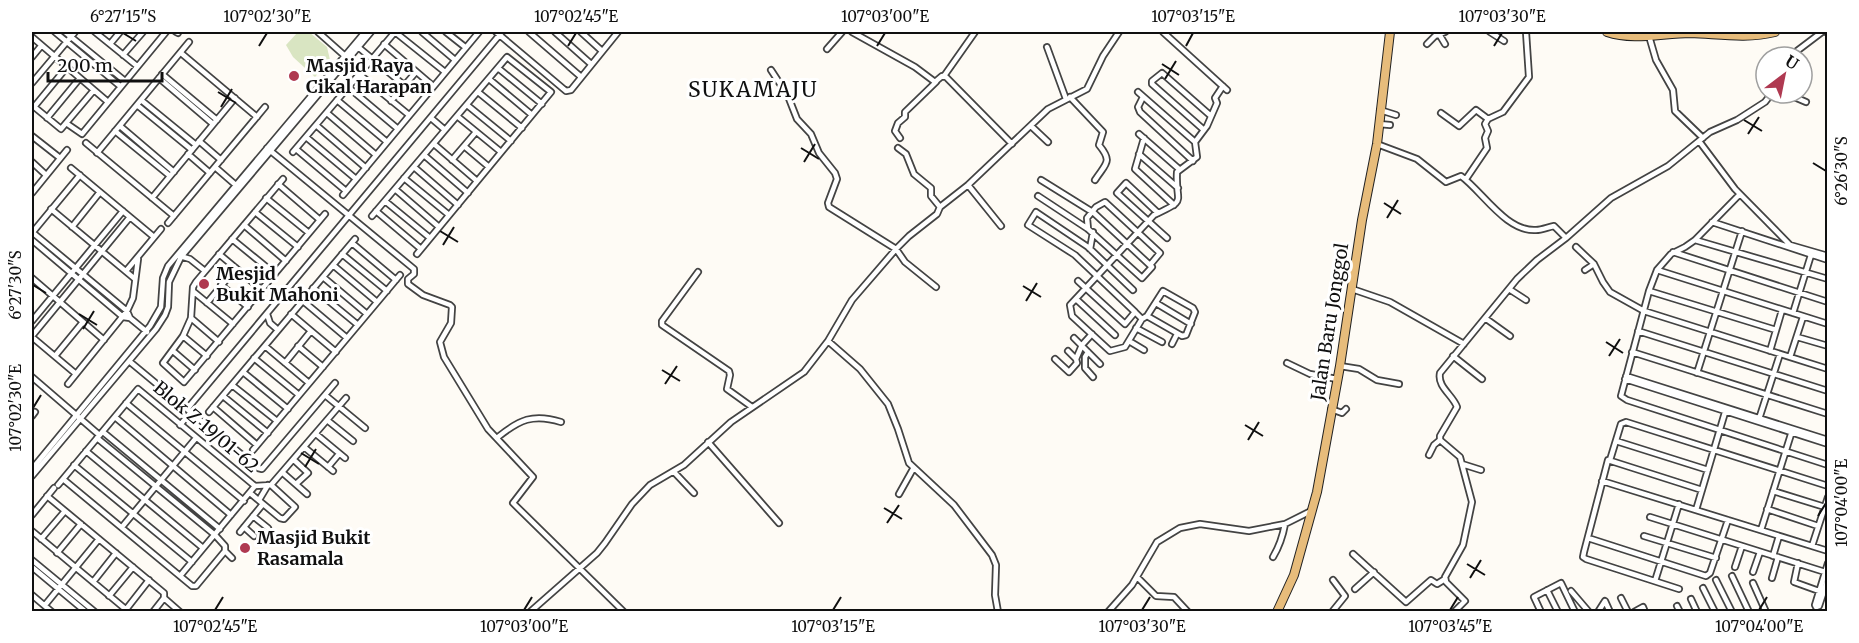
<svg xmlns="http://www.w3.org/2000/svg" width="1859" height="643" font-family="Merriweather,serif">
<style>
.green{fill:#d9e5c2}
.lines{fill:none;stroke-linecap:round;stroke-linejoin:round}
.minor-casing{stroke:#434343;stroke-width:8}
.primary-casing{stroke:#212121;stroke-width:10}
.minor{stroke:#fff;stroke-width:4.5}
.primary{stroke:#e7bc7b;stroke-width:8}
.ticks{fill:none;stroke:#101010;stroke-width:2}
.poi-dot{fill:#af3951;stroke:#fff;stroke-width:2}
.labels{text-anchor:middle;stroke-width:6;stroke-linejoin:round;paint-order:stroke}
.poi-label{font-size:18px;font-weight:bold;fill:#101010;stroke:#fff;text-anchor:start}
.street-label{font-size:18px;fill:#101010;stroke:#fff}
.quarter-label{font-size:21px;letter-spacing:1.5px;fill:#101010;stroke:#fff}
.neatline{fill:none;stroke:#101010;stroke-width:2}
.ticks-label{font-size:15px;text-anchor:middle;fill:#101010}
</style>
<rect width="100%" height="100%" fill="#fefbf5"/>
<path class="green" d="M298,32H309L327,47L330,60L315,77L293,57L286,45Z"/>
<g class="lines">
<defs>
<path id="minor" d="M55,32L120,86
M65,32L125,81
M95,32L137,66
M176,32L178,33
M318,32L345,56
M395,32L445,72
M422,32L455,60
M446,32L465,47
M496,32L566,91L571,90L618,32
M529,32L580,76
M555,32L591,64
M581,32L602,51
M852,32L915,67L935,82L942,76L946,77L1012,144
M1163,32L1227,90
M1490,32L1504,41
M1826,32H1828
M1439,34L1445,44
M1649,36L1656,60L1673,90L1675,111L1703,138
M32,37L108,102
M110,44L120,32
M384,44L433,86
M1427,44L1435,36L1445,32
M358,47L404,85
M1047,47L1066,99
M827,49L842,32
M181,53L257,117
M123,55L143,32
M32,57L41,46
M1789,57L1822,32
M498,68L542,104
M771,70L788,96L797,119L811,134L819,153L835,173L837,179L828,203L829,207L896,249L905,262L936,287
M162,74L217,120
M359,74L409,115
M944,76L975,32
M159,78L213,124
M489,79L532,115
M32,83L75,32
M348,87L398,129
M478,92L522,128
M1138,92L1195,142
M1785,93L1806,102
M1070,97L1103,132L1099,145C1113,162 1106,163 1095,180
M1143,97L1138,107L1140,112L1193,161
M141,100L196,145
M337,100L387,142
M391,101L416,72
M32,105L61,129L94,90
M137,105L192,150
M467,105L511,141
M34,107L67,67
M1380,110L1396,115
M327,113L376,155
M1441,113L1459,126L1476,110L1488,119
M457,116L501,152
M47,118L80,78
M431,118L445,130
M66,123L82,134L166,32
M1379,124L1390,125
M316,125L366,168
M120,126L174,172
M1031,126L1048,142
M1204,130L1152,84V81L1162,73L1211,116
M115,131L170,176
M1139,134L1179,169
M32,136L60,158
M306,137L356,179
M900,138L895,131L898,123L905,117V112L936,82
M1144,138L1135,169L1174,205
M199,141L221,160
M1699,141L1735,189L1790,245L1828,256
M86,143L174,216
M434,144L477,181
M1377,144L1417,159L1446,182L1461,176C1482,191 1506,232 1536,230C1542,230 1548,227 1554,226L1566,238
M464,146L489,167
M267,148L414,269V274L408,279V284L423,295L450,305L452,307L451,323L440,342L444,357L488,429L533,477L513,503L624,612
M898,148L906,154L914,174L931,188V196L940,207
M296,149L346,191
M293,152L395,32
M97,153L189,42
M188,154L210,173
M1139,154L1178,188
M424,155L468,193
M452,160L476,132
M32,162L46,175
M215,167L238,187
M414,167L458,205
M71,168L154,237
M404,178L449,215
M283,179L196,282L193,287L191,318L183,336L163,363L184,382L325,214
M1466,179L1487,148L1485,138L1488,131L1485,124L1488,119L1503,112L1529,77L1526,32
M278,184L320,220
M968,185L1001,226
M395,189L439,227
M32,193L67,150
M1740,194L1695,240L1685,247L1671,254L1657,270L1649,291L1621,396L1627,400L1828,465
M343,195L479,32
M1038,196L1088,229L1142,278L1152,267L1094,213L1041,180
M152,198L235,98
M266,198L309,233
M385,201L430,238
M51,209L135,279
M376,211L421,249
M255,212L298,247
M1158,213L1126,183L1117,193L1167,238
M372,216L507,57L551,92L417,254
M1712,222L1828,260
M168,223L265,107
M244,225L286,261
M72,227L100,192
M1088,229L1087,218L1096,207L1105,202L1160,253L1150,265
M32,233L80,175
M232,239L275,274
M32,240L123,317L130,318L127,311L32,232
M1695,240L1828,279
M352,243L396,280
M1576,247L1594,264L1603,282L1610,292L1644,311L1828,369
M1090,249L1093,232
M1673,252L1828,302
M219,254L262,290
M342,254L387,291
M180,256L190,259L205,271
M333,265L377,302
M1585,270L1594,264
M1657,270L1828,324
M126,271L161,229
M698,272L662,321V325L729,371L730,375L727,389L752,407
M323,277L367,314
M32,278L104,340
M1078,281L1125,324L1135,312L1075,255L1028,225L1036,212L1088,247L1133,290
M221,285L248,307
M313,288L358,325
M1352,289L1390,302L1464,344
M1509,289L1526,300
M1649,291L1776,330
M194,292L233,324
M1076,299L1115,335
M303,301L347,338
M207,303L236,268
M1156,303L1191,324
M1135,312L1142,319L1125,347L1110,351L1072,316L1070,305L1154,215C1189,199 1175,204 1177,172L1197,157L1195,142L1207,126L1217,103L1215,98L1223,86
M1793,313L1811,255
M267,314L270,323L278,330
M291,314L336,352
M130,318L147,332
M191,318L219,342
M1485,318L1510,336
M1142,319L1147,316L1163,291L1193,308L1195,312L1186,335L1182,336L1147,316
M32,321L123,211
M1136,328L1162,342
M1638,331L1828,391
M32,336L130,217
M183,336L207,356
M32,337L76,374
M1797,337L1828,346
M1074,338L1100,364
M828,341L860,369L888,404L898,429L909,463L954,505L992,555L996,565L995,595L998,612
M1129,341L1144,350
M1172,344L1177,334
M265,346L309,383
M298,346L323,367
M173,351L195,370
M1770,351L1782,310
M1088,352L1085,357V368L1093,377
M1632,352L1828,414
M55,356L83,322
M1453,356L1482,379
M1790,357L1803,317
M254,358L299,395
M1055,359L1069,372L1077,363L1076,359L1068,351
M1076,359L1082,345L1092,334
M129,361L258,468L262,469L335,383
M285,363L311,331
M1287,363L1310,374L1337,379
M1340,366L1359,369L1377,380L1399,384
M243,372L288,409
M1697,373L1742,231
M1626,376L1828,440
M32,377L97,433
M1625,379L1828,444
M68,384L127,311L133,298L138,259
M232,385L277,421
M325,395L365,428
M223,396L268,433
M126,403L244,501
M213,407L257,445
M187,409L502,32
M1331,409L1342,413L1346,409
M209,412L355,239
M32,416L35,412
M115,417L231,515
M1759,419L1780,354
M327,420L353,441
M180,425L191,412
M103,432L220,529
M316,434L345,458
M498,437C519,420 533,413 561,422
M1616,441L1708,470
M708,442L779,523
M304,447L333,471
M253,450L400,275
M86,451L203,548
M1429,455L1434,445L1440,440
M294,460L308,473L296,484
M1610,460L1621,424L1626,422L1828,486
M1462,464L1481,470
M74,465L192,562
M328,467L339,454
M32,469L150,326L161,307L163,278L168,266L365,32
M674,472L694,493
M283,473L307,494
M32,476L156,329L165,315L168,307L169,282L181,257L371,32
M63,479L192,586H196L225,551V546L215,535L97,438
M1602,481L1828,551
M58,485L138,389L255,486
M1773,491L1828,508
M250,493L280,518L284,519L295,507L271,485
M899,494L913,469
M47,496L164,593V598L153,612
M259,500L268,485
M1767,509L1818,526
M1696,510L1726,409
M32,515L54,488
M253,516L268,528
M1650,517L1825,572
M122,527L196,438
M244,527L254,536
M1761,530L1792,431
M32,531L129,612
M240,532L263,504
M1644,536L1716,558
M1588,538L1706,576L1710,573L1728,520
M41,539L65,511
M1812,546L1828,497
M225,551L232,558
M57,553L81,524
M1353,554L1406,602L1431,580L1437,584L1445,579
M1773,556L1779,536
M1273,557C1279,547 1283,535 1285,524
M32,560L95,612
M1798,563L1794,582L1819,591
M1828,563L1815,605L1816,607L1819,606L1828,579
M32,567L86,612
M1735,567L1742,546
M1753,572L1760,552
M180,576L255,486L271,485L346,398
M1732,576L1749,612
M1137,577L1156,596L1174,597L1188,612
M1772,578L1778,557
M1716,580L1732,612
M1655,581L1679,504
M93,582L116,553
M1753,583L1766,612
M1703,588L1715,612
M1355,589L1374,572
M1679,589L1586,559L1583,557L1584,552L1608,460L1702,490
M1547,590L1558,612
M1571,591L1589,612
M32,595L52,612
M109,596L133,567
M164,598L180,612
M1621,598L1628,612
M1691,599L1697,612
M45,605L99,539
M1677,606L1680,612
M124,612L149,580
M530,612L597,553L605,543L632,504L650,485L684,465L731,422L804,372L828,341L852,300L896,249L909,236L937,214L940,207L968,185L1048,109L1087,89L1103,56L1119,32
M1108,612L1132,585L1157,542L1180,528L1200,524L1249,531L1285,524L1311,511
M1332,612L1345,596L1333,580
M1454,612L1465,601L1446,582L1445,577L1463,545L1472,502L1460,457L1440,440V436L1457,407C1453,395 1437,387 1440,373L1517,279L1537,260L1566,238L1611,198L1668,166L1710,132L1737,120L1765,102L1772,93
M1541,612L1534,597L1561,583L1575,612
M1598,612L1605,601L1610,612
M1634,612L1643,607L1645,612"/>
<path id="primary" d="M1607,32C1634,41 1662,33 1691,33C1719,34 1747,39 1775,32
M1277,612L1294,575L1317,492L1340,366L1362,220L1377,144L1390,32"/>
</defs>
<use href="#minor" class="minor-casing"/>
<use href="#primary" class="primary-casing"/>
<use href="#minor" class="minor"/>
<use href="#primary" class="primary"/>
</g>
<path class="ticks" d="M123,33L136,41M259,46L267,33M568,46L576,33M877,46L885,33M1186,46L1193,33M1494,46L1502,33M1162,64L1179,75M1165,79L1176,61M218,92L236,103M221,107L232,89M1744,120L1762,131M1748,134L1759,117M801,148L819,159M804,162L815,144M1813,163L1826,171M1384,203L1401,214M1387,218L1398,200M440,231L458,242M443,245L454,227M33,285L46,293M1023,286L1041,297M1026,301L1037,283M79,314L97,325M83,329L94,311M1606,342L1623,353M1609,356L1620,339M662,370L680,381M665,384L677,366M33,408L41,395M1245,425L1263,436M1248,440L1259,422M301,453L319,464M305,467L316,449M884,508L902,519M1818,516L1826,503M887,523L899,505M1467,564L1485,575M1470,578L1481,560M215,610L223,597M524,610L532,597M833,610L841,597M1142,610L1150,597M1450,610L1458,597M1759,610L1767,597"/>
<g class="poi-dot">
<circle cx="294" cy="76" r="6"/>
<circle cx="204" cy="284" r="6"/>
<circle cx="245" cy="548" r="6"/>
</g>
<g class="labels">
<g class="poi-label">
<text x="306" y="72">Masjid Raya<tspan x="306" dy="21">Cikal Harapan</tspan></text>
<text x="216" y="280">Mesjid<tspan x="216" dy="21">Bukit Mahoni</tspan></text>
<text x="257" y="544">Masjid Bukit<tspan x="257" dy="21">Rasamala</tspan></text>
</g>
<g class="street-label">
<text transform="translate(1330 322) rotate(-81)" y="6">Jalan Baru Jonggol</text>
<text transform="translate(206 427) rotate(40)" y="6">Blok Z 19/01-62</text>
</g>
<g class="quarter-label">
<text x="753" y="97">SUKAMAJU</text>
</g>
</g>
<rect width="1859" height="643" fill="none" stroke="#ffffff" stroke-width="66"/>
<g transform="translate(1784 75) rotate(32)"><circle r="28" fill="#ffffff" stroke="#9f9f9f" stroke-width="1.5"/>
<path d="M0-4.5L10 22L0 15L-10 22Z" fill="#af3951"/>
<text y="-9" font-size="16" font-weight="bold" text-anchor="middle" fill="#101010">U</text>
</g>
<path d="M48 72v9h114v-9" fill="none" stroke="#101010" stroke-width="3"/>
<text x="57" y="72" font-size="18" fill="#101010" stroke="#ffffff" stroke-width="4.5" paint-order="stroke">200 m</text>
<rect x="33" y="33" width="1793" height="577" class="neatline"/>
<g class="ticks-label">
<text x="123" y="22">6°27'15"S</text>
<text x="267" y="22">107°02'30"E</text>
<text x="576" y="22">107°02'45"E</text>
<text x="885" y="22">107°03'00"E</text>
<text x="1193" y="22">107°03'15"E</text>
<text x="1502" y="22">107°03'30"E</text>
<text transform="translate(1842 171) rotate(-90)" y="5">6°26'30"S</text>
<text transform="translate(16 285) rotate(-90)" y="5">6°27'30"S</text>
<text transform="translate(16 408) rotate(-90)" y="5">107°02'30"E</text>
<text transform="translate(1842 503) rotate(-90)" y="5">107°04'00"E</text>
<text x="215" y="632">107°02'45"E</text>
<text x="524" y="632">107°03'00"E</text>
<text x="833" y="632">107°03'15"E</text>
<text x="1142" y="632">107°03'30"E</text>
<text x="1450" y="632">107°03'45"E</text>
<text x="1759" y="632">107°04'00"E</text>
</g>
</svg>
